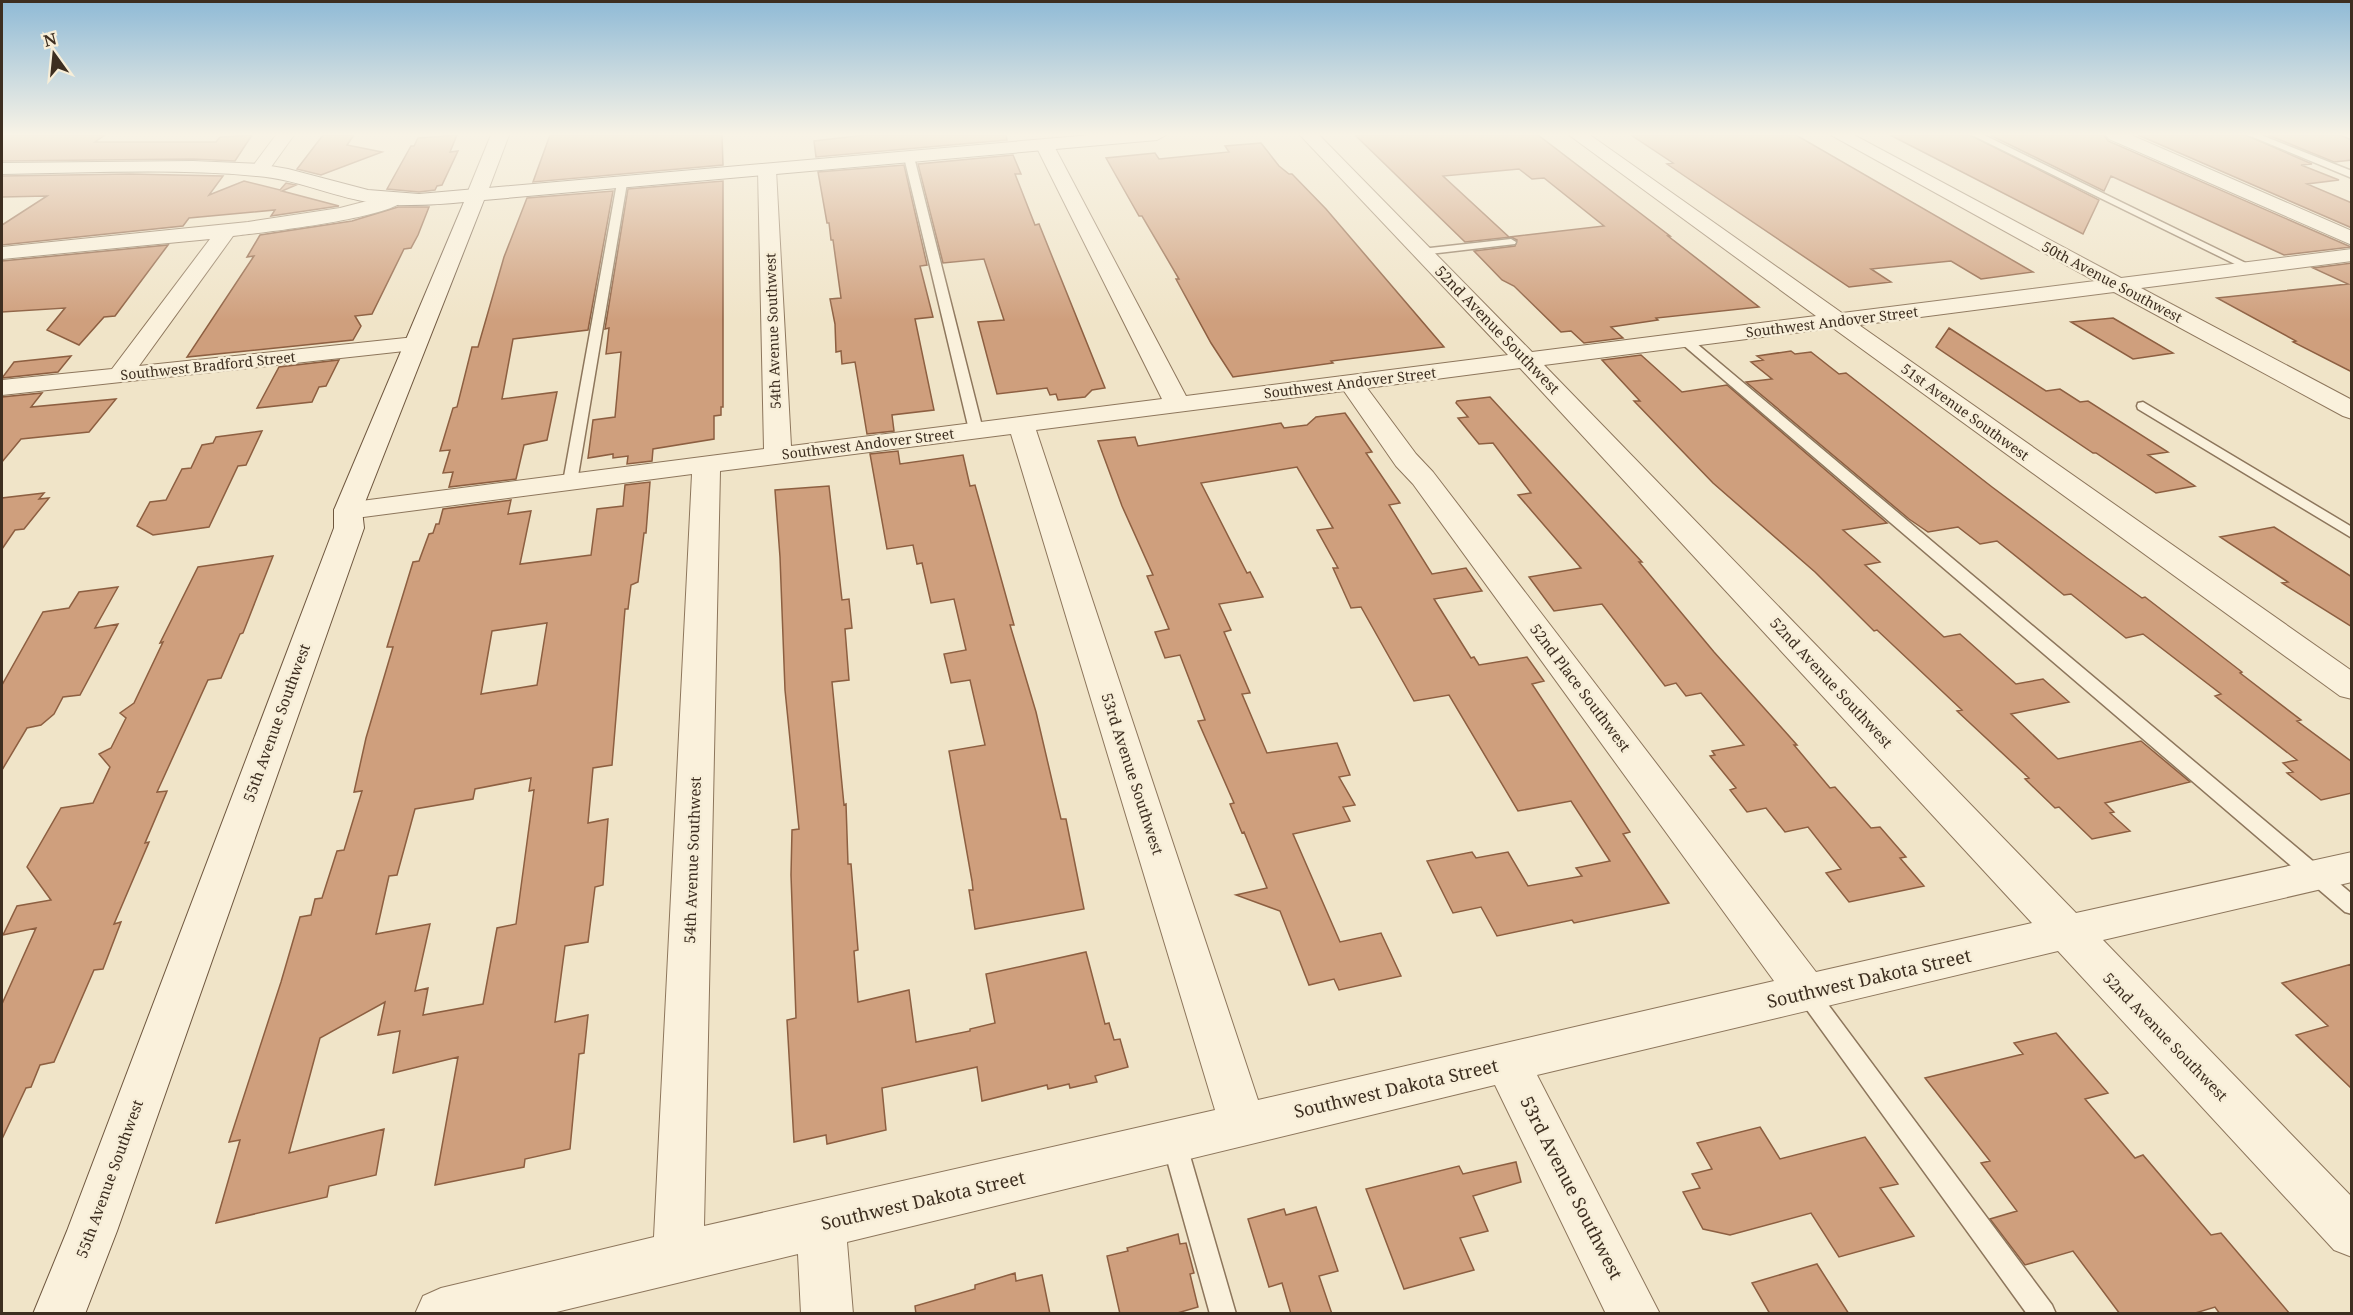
<svg xmlns="http://www.w3.org/2000/svg" width="2353" height="1315" font-family="'Noto Serif',serif">
<style>
.building{fill:#cf9f7d;stroke:#8d5f41;stroke-width:1.5;fill-rule:evenodd}
.lines{fill:none;stroke-linecap:round;stroke-linejoin:round}
.lane-casing{stroke:#8d765c;stroke-width:3}
.street-casing{stroke:#8d765c;stroke-width:2}
.secondary-casing{stroke:#6f573f;stroke-width:2}
.lane{fill:#faf1dc;fill-rule:evenodd}
.street{fill:#faf1dc;fill-rule:evenodd}
.secondary{fill:#faf1dc;fill-rule:evenodd}
.labels{text-anchor:middle;stroke-width:5;stroke-linejoin:round;paint-order:stroke}
.far-street-label{font-size:14px;fill:#3d2e20;stroke:#f7eed8}
.street-label{font-size:15px;fill:#3d2e20;stroke:#f7eed8}
.near-street-label{font-size:18px;fill:#3d2e20;stroke:#f7eed8}
</style>
<rect width="100%" height="100%" fill="#f0e4c8"/>
<path class="building" d="M2,135H105L95,142H216L220,137L252,135L235,161L193,159L2,161Z
M323,135H354L347,145L382,152L321,175L297,169Z
M457,135L450,152L458,151L442,185L437,186L435,190L419,192L387,189L411,146H414L418,138Z
M550,135H722L723,165L533,182Z
M865,135H1006L1007,140L816,157L814,141Z
M1355,135H1538L1670,236H1668L1759,307L1656,318L1658,320L1611,327L1623,338L1584,343L1571,331L1561,332L1514,286L1502,280L1474,251L1515,246L1517,240L1511,237L1465,242ZM1519,169L1532,179L1544,178L1604,226L1509,237L1443,176Z
M1631,135H1796L2033,272L1981,279L1951,261L1871,269L1891,282L1849,287L1689,179L1667,164L1673,163Z
M1890,135H1970L2099,200L2083,234Z
M1990,135H2104L2108,141L2351,247L2284,255L2111,176L2104,191Z
M2138,135H2246L2312,164L2301,165L2339,180L2307,184L2352,203V228Z
M2268,135H2340L2352,140V160L2334,162Z
M1261,143L1279,166L1289,174H1292L1326,209L1444,347L1331,361L1333,363L1233,377L1211,343L1176,279H1179L1142,216H1139L1106,158L1155,153L1159,159L1229,152L1225,146Z
M1013,155L1021,174H1015L1035,225L1039,224L1105,388L1092,390L1085,397L1058,400L1056,394L1050,395L1047,388L997,394L978,322L1004,320L984,259L943,263L918,164Z
M904,165L927,265L920,266L933,317L915,319L934,410L892,415L894,431L867,434L855,362L842,364L841,351L836,352L835,324L830,299L841,298L833,240H831L829,223H827L818,172Z
M130,174L223,176L209,195L244,181L280,190L286,183L296,185L282,191L339,206L271,216L275,210L189,218L183,226L2,245V225L47,196L2,197V176Z
M723,181V407H721V415L714,416V439L653,449L652,461L627,464L628,456L613,458V454L588,458L593,420L615,417L621,352L606,354L609,328L605,329L628,189Z
M613,191L588,330L513,339L502,399L557,392L547,440L524,445L516,479L449,487L453,472L443,473L450,450L440,451L453,408L457,407L472,347H478L504,257L527,198Z
M398,207H429L418,235L411,248L404,249L372,314L355,316L361,326L353,340L187,357L254,256L247,257L260,235L352,221Z
M168,245L115,316L104,317L79,345L47,330L65,308L2,312V261Z
M2352,263V372L2293,342L2296,341L2217,298L2348,284L2313,268Z
M2113,318L2173,353L2133,359L2071,322Z
M1949,328L2046,391L2060,389L2080,402L2088,401L2168,452L2148,455L2195,486L2156,493L2096,453H2093L1936,347Z
M1791,351L1795,354L1811,352L1839,374L1846,373L1992,487L2087,558L2142,598L2145,597L2242,672L2240,673L2301,720L2297,721L2352,762V793L2321,800L2287,773L2293,772L2283,763L2297,760L2215,696L2221,694L2143,634L2126,638L2071,594L2064,595L1997,541L1980,544L1958,527L1928,532L1909,519L1746,382L1772,379L1751,362L1763,360L1757,356Z
M1641,355L1682,392L1727,385L1887,523L1843,530L1880,562L1865,565L1944,637L1960,634L2016,684L2043,679L2069,702L2011,714L2058,759L2141,741L2190,782L2105,803L2114,812L2110,813L2130,831L2092,839L2059,807L2055,808L2025,779L2029,778L1957,711L1962,710L1877,630L1874,631L1815,572L1713,483L1634,401H1640L1602,360Z
M71,356L58,372L2,378L14,362Z
M339,360L326,386L319,387L312,402L257,408L279,367Z
M42,393L31,407L116,399L89,432L21,439L2,462V397Z
M1490,397L1642,562H1639L1714,652L1797,745H1794L1830,788L1835,787L1871,828L1880,827L1906,857L1900,858L1924,886L1849,902L1826,873L1841,869L1808,827L1785,832L1766,808L1747,812L1730,790L1736,788L1710,756L1715,755L1712,751L1744,745L1701,693L1686,696L1676,683L1665,686L1602,604L1554,611L1529,577L1581,568L1518,495L1531,493L1493,443L1479,444L1458,418L1468,417L1456,403L1457,401Z
M1345,413L1372,452L1366,453L1400,503L1389,505L1432,574L1466,568L1482,591L1434,599L1471,658L1474,657L1479,665L1527,657L1544,681L1532,684L1630,832L1623,834L1669,903L1574,923L1572,920L1497,936L1481,907L1453,913L1427,861L1472,852L1476,858L1508,852L1528,886L1582,876L1576,868L1610,861L1571,801L1518,811L1449,695L1414,701L1361,607L1351,608L1333,568H1338L1317,530L1333,528L1297,467L1201,483L1247,573L1250,572L1263,597L1219,604L1231,630L1224,632L1250,693L1242,694L1267,753L1337,743L1350,775L1339,777L1355,805L1343,807L1350,821L1293,834L1340,942L1381,933L1401,976L1339,990L1334,979L1309,985L1280,911L1236,895L1267,888L1244,832L1242,833L1230,804L1234,803L1198,721L1205,720L1180,655L1165,658L1155,632L1169,629L1147,576L1153,575L1122,506L1098,441L1135,437L1138,446L1281,423L1284,428L1307,425L1316,417Z
M262,431L246,465L238,466L209,527L153,535L137,526L150,502L166,500L182,469L191,468L202,445L213,443L216,437Z
M898,451L900,464L963,455L970,486L975,485L1014,625H1010L1036,712L1061,819H1066L1084,909L975,929L969,890H973L972,881L949,751L985,745L970,680L951,683L944,654L966,650L954,599L931,603L922,563L917,564L913,545L887,549L870,454Z
M650,482L646,533H644L638,582L631,585L628,609H625L612,765L593,768L588,823L608,819L603,885L595,887L588,942L565,946L555,1022L588,1015L584,1053L579,1054L570,1149L525,1159L524,1167L435,1185L458,1057L393,1073L400,1031L378,1035L385,1002L320,1038L289,1153L384,1129L376,1175L329,1186L327,1197L216,1223L240,1140L229,1142L281,982L300,917L311,915L315,899L322,898L337,851L344,850L362,791L354,792L366,738L393,647H387L413,562L419,561L429,534L433,533L436,524H439L443,509L511,500L508,514L531,511L520,564L591,555L597,509L623,506L625,485ZM547,623L537,685L481,694L492,631ZM531,778L529,791L534,790L516,924L497,928L483,1004L423,1015L428,988L415,991L430,924L376,934L389,876L397,875L415,809L473,799L475,789Z
M829,486L842,600L849,599L852,628L845,629L849,680L832,682L844,805L846,804L848,864H851L858,950L854,951L858,1002L909,990L916,1042L970,1031V1029L995,1023L986,974L1086,952L1105,1024L1109,1023L1114,1040L1120,1039L1128,1067L1095,1076L1097,1082L1070,1088L1069,1084L1048,1089L1047,1085L982,1101L977,1067L882,1088L886,1130L827,1144L826,1135L794,1142L787,1020L796,1018L791,875L792,830L799,829L785,690L780,557L775,490Z
M44,493L39,499L49,498L24,529L15,530L2,549V498Z
M2274,527L2352,577V627L2282,583L2288,582L2220,537Z
M273,556L243,633L240,634L221,678L208,680L157,792L167,791L145,843L149,842L114,924L121,922L103,969L94,970L54,1062L40,1065L31,1087L26,1088L2,1139V1004L36,928L3,935L17,906L51,900L27,867L61,808L93,803L110,767L99,754L111,748L126,718L120,713L134,703L163,642L160,643L198,567Z
M118,587L95,628L118,624L80,695L63,697L54,714L41,725L27,728L2,770V685L43,612L69,608L79,592Z
M2352,964V1089L2296,1035L2328,1026L2282,983Z
M2056,1033L2108,1093L2085,1099L2135,1158L2143,1155L2211,1235L2221,1233L2290,1314H2220L2215,1307L2192,1314H2120L2073,1251L2025,1265L1990,1219L2017,1211L1981,1163L1990,1161L1925,1078L2023,1054L2014,1043Z
M1760,1127L1780,1159L1865,1137L1898,1184L1880,1188L1914,1236L1839,1257L1811,1213L1730,1235L1703,1229L1683,1192L1700,1188L1692,1174L1712,1169L1697,1143Z
M1516,1162L1521,1182L1473,1196L1488,1231L1460,1238L1474,1270L1404,1289L1366,1189L1459,1166L1463,1174Z
M1316,1207L1338,1271L1319,1276L1332,1314H1291L1282,1283L1269,1287L1248,1219L1284,1209L1286,1215Z
M1178,1234L1180,1244L1186,1243L1194,1273L1190,1274L1198,1307L1174,1314H1120L1107,1256L1128,1251L1127,1248Z
M1817,1264L1849,1314H1770L1752,1283Z
M1015,1273L1016,1281L1042,1275L1050,1314H916L915,1306L975,1289V1285Z"/>
<g class="lines">
<defs>
<path id="lane" d="M1972,135H1984L2256,268L2251,271L2247,270Z
M2248,135H2261L2352,171V178Z
M909,154L914,157L983,430L976,434L969,430L904,157Z
M622,180L627,183L577,482L570,486L563,482L617,183Z
M1511,239L1516,242L1515,244L1421,255L1416,252L1421,249Z
M1686,337L1690,338L2352,894V914L2345,912L1682,344V338Z
M2143,402L2352,527V538L2138,409L2137,406L2138,403Z
M1807,984L1815,987L2052,1305L2056,1314H2027L1799,999L1796,993L1799,987Z
M1174,1131L1182,1134L1186,1142L1236,1314H1210L1162,1142L1166,1134Z"/>
<path id="street" d="M276,135H294L266,174H252L250,170Z
M491,135H509L486,196L483,200H469L466,196Z
M1300,135H1319L1532,352L1816,316L1569,135H1590L1842,313L2095,281L1831,135H1854L2121,278L2352,249V261L2141,288L2352,400V419L2343,416L2114,292L1859,325L2352,671V699L2340,696L1833,328L1544,365L2076,913L2352,852V882L2103,940L2352,1197V1257L2334,1250L2058,951L1537,1075L1660,1314H1606L1495,1085L847,1242L853,1314H801L798,1254L548,1314H415L423,1296L441,1288L654,1237L692,474L348,519L338,516L334,510L338,504L764,449L758,170L760,166H774L776,170L791,446L1162,399L1036,146L1039,142H1051L1054,146L1186,396L1508,355ZM1520,368L2032,923L1816,972L1433,472L1416,454L1367,388ZM1344,391L1396,466L1413,484L1774,981L1258,1100L1036,430ZM1011,434L1215,1110L704,1226L720,471Z
M2106,135H2131L2352,231V245L2109,139Z
M394,194L401,196L404,200C391,218 260,233 233,236L139,366L415,337L423,339L427,344L423,349L2,395V380L112,369L210,239L2,259V247L248,222L340,208Z"/>
<path id="secondary" d="M1091,135H1166L1157,140L484,200L362,510L364,528L117,1231L85,1314H33L67,1231L334,528V510L464,202C432,205 400,207 368,202C331,196 296,179 257,176C173,168 87,173 2,174V163L193,161L259,164L288,169L368,190L419,194Z"/>
</defs>
<use href="#lane" class="lane-casing"/>
<use href="#street" class="street-casing"/>
<use href="#secondary" class="secondary-casing"/>
<use href="#lane" class="lane"/>
<use href="#street" class="street"/>
<use href="#secondary" class="secondary"/>
</g>
<linearGradient id="sky" x2="0" y2="1"><stop stop-color="#8fbad6"/><stop offset="0.42" stop-color="#f8f3e6"/><stop offset="1" stop-color="#f8f3e6" stop-opacity="0"/></linearGradient>
<rect width="2353" height="320" fill="url(#sky)"/>
<g class="labels">
<g class="far-street-label">
<text transform="translate(2112 282) rotate(28)" y="5">50th Avenue Southwest</text>
<text transform="translate(1832 322) rotate(-7)" y="5">Southwest Andover Street</text>
<text transform="translate(773 331) rotate(-92)" y="5">54th Avenue Southwest</text>
<text transform="translate(208 366) rotate(-6)" y="5">Southwest Bradford Street</text>
<text transform="translate(1350 383) rotate(-7)" y="5">Southwest Andover Street</text>
<text transform="translate(1965 412) rotate(36)" y="5">51st Avenue Southwest</text>
<text transform="translate(868 444) rotate(-7)" y="5">Southwest Andover Street</text>
</g>
<g class="street-label">
<text transform="translate(1497 330) rotate(46)" y="5">52nd Avenue Southwest</text>
<text transform="translate(1831 683) rotate(47)" y="5">52nd Avenue Southwest</text>
<text transform="translate(1580 688) rotate(53)" y="5">52nd Place Southwest</text>
<text transform="translate(277 723) rotate(-70)" y="5">55th Avenue Southwest</text>
<text transform="translate(1132 774) rotate(72)" y="5">53rd Avenue Southwest</text>
<text transform="translate(693 860) rotate(-88)" y="5">54th Avenue Southwest</text>
<text transform="translate(2165 1037) rotate(46)" y="5">52nd Avenue Southwest</text>
<text transform="translate(110 1179) rotate(-70)" y="5">55th Avenue Southwest</text>
</g>
<g class="near-street-label">
<text transform="translate(1869 979) rotate(-13)" y="6">Southwest Dakota Street</text>
<text transform="translate(1396 1089) rotate(-13)" y="6">Southwest Dakota Street</text>
<text transform="translate(1571 1188) rotate(63)" y="6">53rd Avenue Southwest</text>
<text transform="translate(923 1201) rotate(-13)" y="6">Southwest Dakota Street</text>
</g>
</g>
<rect width="2353" height="1315" fill="none" stroke="#3d2e20" stroke-width="6"/>
<g transform="translate(54 54) rotate(345)" stroke="#f7eed8" stroke-width="4.5" paint-order="stroke">
<path d="M0-4.5L10 22L0 15L-10 22Z" fill="#3d2e20"/>
<text y="-9" font-size="16" font-weight="bold" text-anchor="middle" fill="#3d2e20">N</text>
</g>
</svg>
